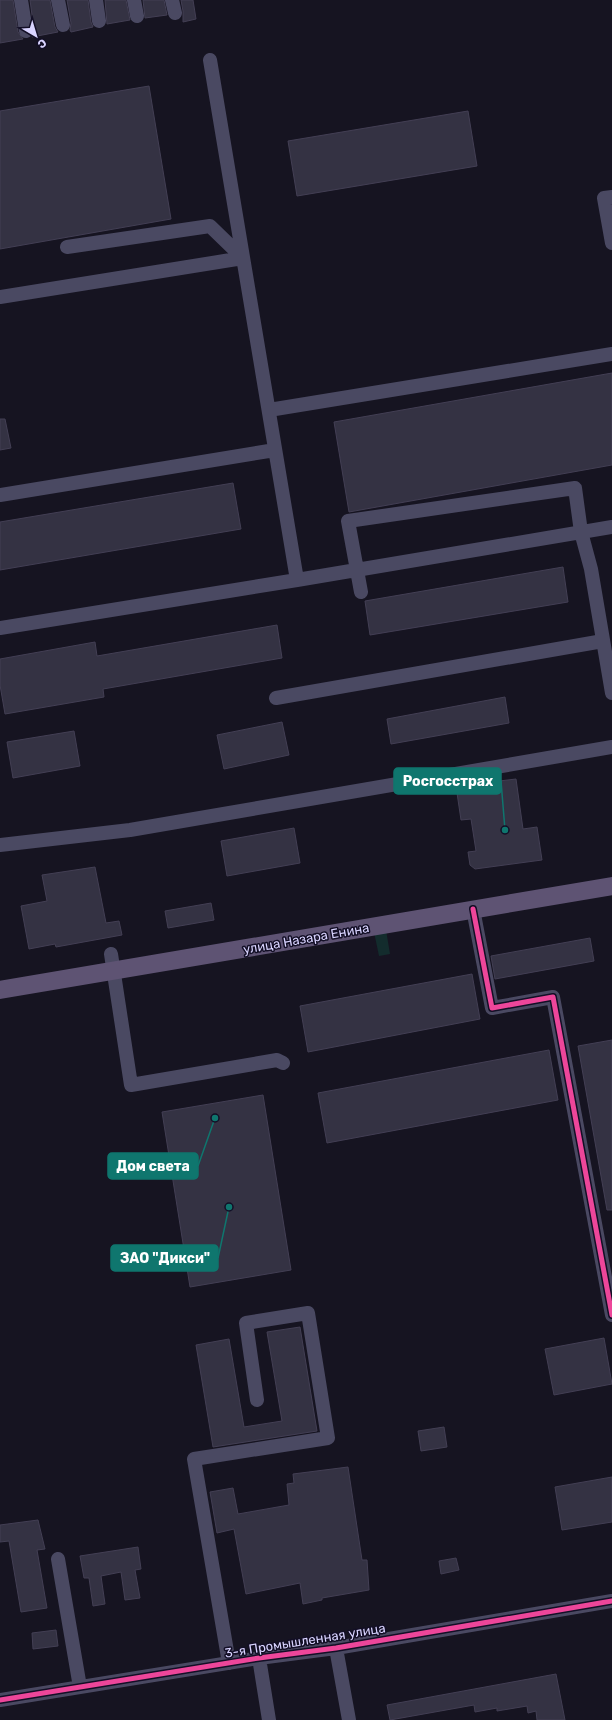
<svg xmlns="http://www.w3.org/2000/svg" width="612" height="1720" font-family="Rubik,sans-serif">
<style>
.green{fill:#132c2d}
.building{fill:#343243;stroke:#433f54}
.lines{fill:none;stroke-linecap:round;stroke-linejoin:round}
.minor{stroke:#4a4962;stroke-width:14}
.major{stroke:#5e5373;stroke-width:18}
.cycleway-casing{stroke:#130f26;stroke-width:8}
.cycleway{stroke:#ed469a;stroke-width:5}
.labels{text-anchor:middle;stroke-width:3;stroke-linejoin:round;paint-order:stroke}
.street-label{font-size:13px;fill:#d9d4ff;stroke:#130f26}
.leader{fill:none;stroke:#0f766e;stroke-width:1.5}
.callout-dot{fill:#0f766e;stroke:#130f26;stroke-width:1.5}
.callout{fill:#0f766e;stroke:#0f766e;stroke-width:1.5}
.callout-label{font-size:14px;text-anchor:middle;font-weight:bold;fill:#fff}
</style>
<rect width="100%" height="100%" fill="#161421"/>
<path class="green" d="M386,930L390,954L379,956L374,932Z"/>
<path class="building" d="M0,0H13L18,32L23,39L0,43Z
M30,0H50L55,27L58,32L32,37L34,30Z
M67,0H88L91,22L93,27L71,32L70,30L71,23Z
M105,0H126L130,20L107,24Z
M143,0H164L167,15L145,18Z
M181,0H193L196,19L183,22V11Z
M149,86L171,219L0,249V111Z
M468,111L477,166L297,196L288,141Z
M612,373V465L349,512L334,422Z
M0,419H5L11,448L0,450Z
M233,483L241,529L0,570V522Z
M563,567L568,602L370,635L365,601Z
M277,625L282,658L103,689L104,697L5,714L0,685V659L95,642L97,656Z
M505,697L509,723L391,744L387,719Z
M282,722L289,755L224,769L217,735Z
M74,731L80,766L13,778L7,742Z
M516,779L523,829L537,827L542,860L475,869L470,865L468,852L476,851L471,819L461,820L457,793L466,785Z
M294,828L300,863L227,876L221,841Z
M95,867L106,923L119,921L122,935L56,947L55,944L29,949L21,906L47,901L42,875Z
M211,903L214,920L168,928L165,911Z
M590,938L594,961L495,979L491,956Z
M472,974L480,1019L308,1052L300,1006Z
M612,1040V1210H607L578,1046Z
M549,1050L558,1100L327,1143L318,1093Z
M263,1095L291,1270L190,1287L162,1112Z
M300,1327L317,1431L213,1447L196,1345L229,1339L244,1427L282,1421L267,1332Z
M604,1338L612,1384L554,1395L545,1349Z
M444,1427L447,1447L421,1451L418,1431Z
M348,1467L362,1560H367L369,1590L322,1598V1600L303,1604L300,1583L246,1594L234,1529L217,1533L210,1492L233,1488L238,1514L289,1505L287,1484L294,1483L293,1474Z
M612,1477V1522L562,1530L555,1487Z
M38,1520L45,1549L37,1550L47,1608L21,1612L9,1541L0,1542V1525Z
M138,1547L141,1569L135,1570L140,1598L125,1600L121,1572L101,1576L105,1604L93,1606L89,1578H84L80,1556Z
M456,1558L459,1570L441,1574L439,1561Z
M56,1630L58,1646L33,1649L32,1633Z
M556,1674L565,1720H537L536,1711L528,1713L527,1706L497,1711V1708L475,1712L474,1705L390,1720L387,1705Z"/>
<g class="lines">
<path class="minor" d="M21,0L26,31
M58,0L63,25
M96,0L99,21
M134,0L137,16
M172,0L175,13
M210,60L297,580
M612,197L604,198L612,243
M67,247L210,226L243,258
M0,297L243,258
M269,410L612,354
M0,495L275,450
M361,592L348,521L575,488L581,532L591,569L612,693
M0,628L297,580L612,527
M276,698L603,641
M0,845L130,830L612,747
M473,909L492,1008L553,997L612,1315
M111,954L131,1085L277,1060L283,1063
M58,1559L80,1687
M336,1648L349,1720
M259,1658L269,1720
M229,1663L194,1459L328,1438L308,1313L246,1323L257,1400
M0,1700L259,1658L336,1648L612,1601"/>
<path class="major" d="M0,990L612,886"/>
<defs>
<path id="cycleway" d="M473,909L492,1008L553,997L612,1315
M0,1700L259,1658L336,1648L612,1601"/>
</defs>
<use href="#cycleway" class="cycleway-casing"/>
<use href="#cycleway" class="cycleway"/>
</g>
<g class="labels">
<g class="street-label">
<text transform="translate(306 938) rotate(-10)" y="5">улица Назара Енина</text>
<text transform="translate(305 1640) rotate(-9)" y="5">3-я Промышленная улица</text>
</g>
</g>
<path class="leader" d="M505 830L501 781M215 1118L198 1166M229 1207L218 1258"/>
<g class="callout-dot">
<circle cx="505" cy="830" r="4"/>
<circle cx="215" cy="1118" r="4"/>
<circle cx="229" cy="1207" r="4"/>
</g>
<g class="callout">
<rect x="394" y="768" width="107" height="26" rx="4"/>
<rect x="108" y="1153" width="90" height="26" rx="4"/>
<rect x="111" y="1245" width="107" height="26" rx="4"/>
</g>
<g class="callout-label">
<text x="448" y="786">Росгосстрах</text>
<text x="153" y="1171">Дом света</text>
<text x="165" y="1263">ЗАО "Дикси"</text>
</g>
<g transform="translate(36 36) rotate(142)" stroke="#130f26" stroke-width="3" paint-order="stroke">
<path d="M0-3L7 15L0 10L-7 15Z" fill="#d9d4ff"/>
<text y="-6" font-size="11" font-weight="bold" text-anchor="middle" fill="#d9d4ff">С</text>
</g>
</svg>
